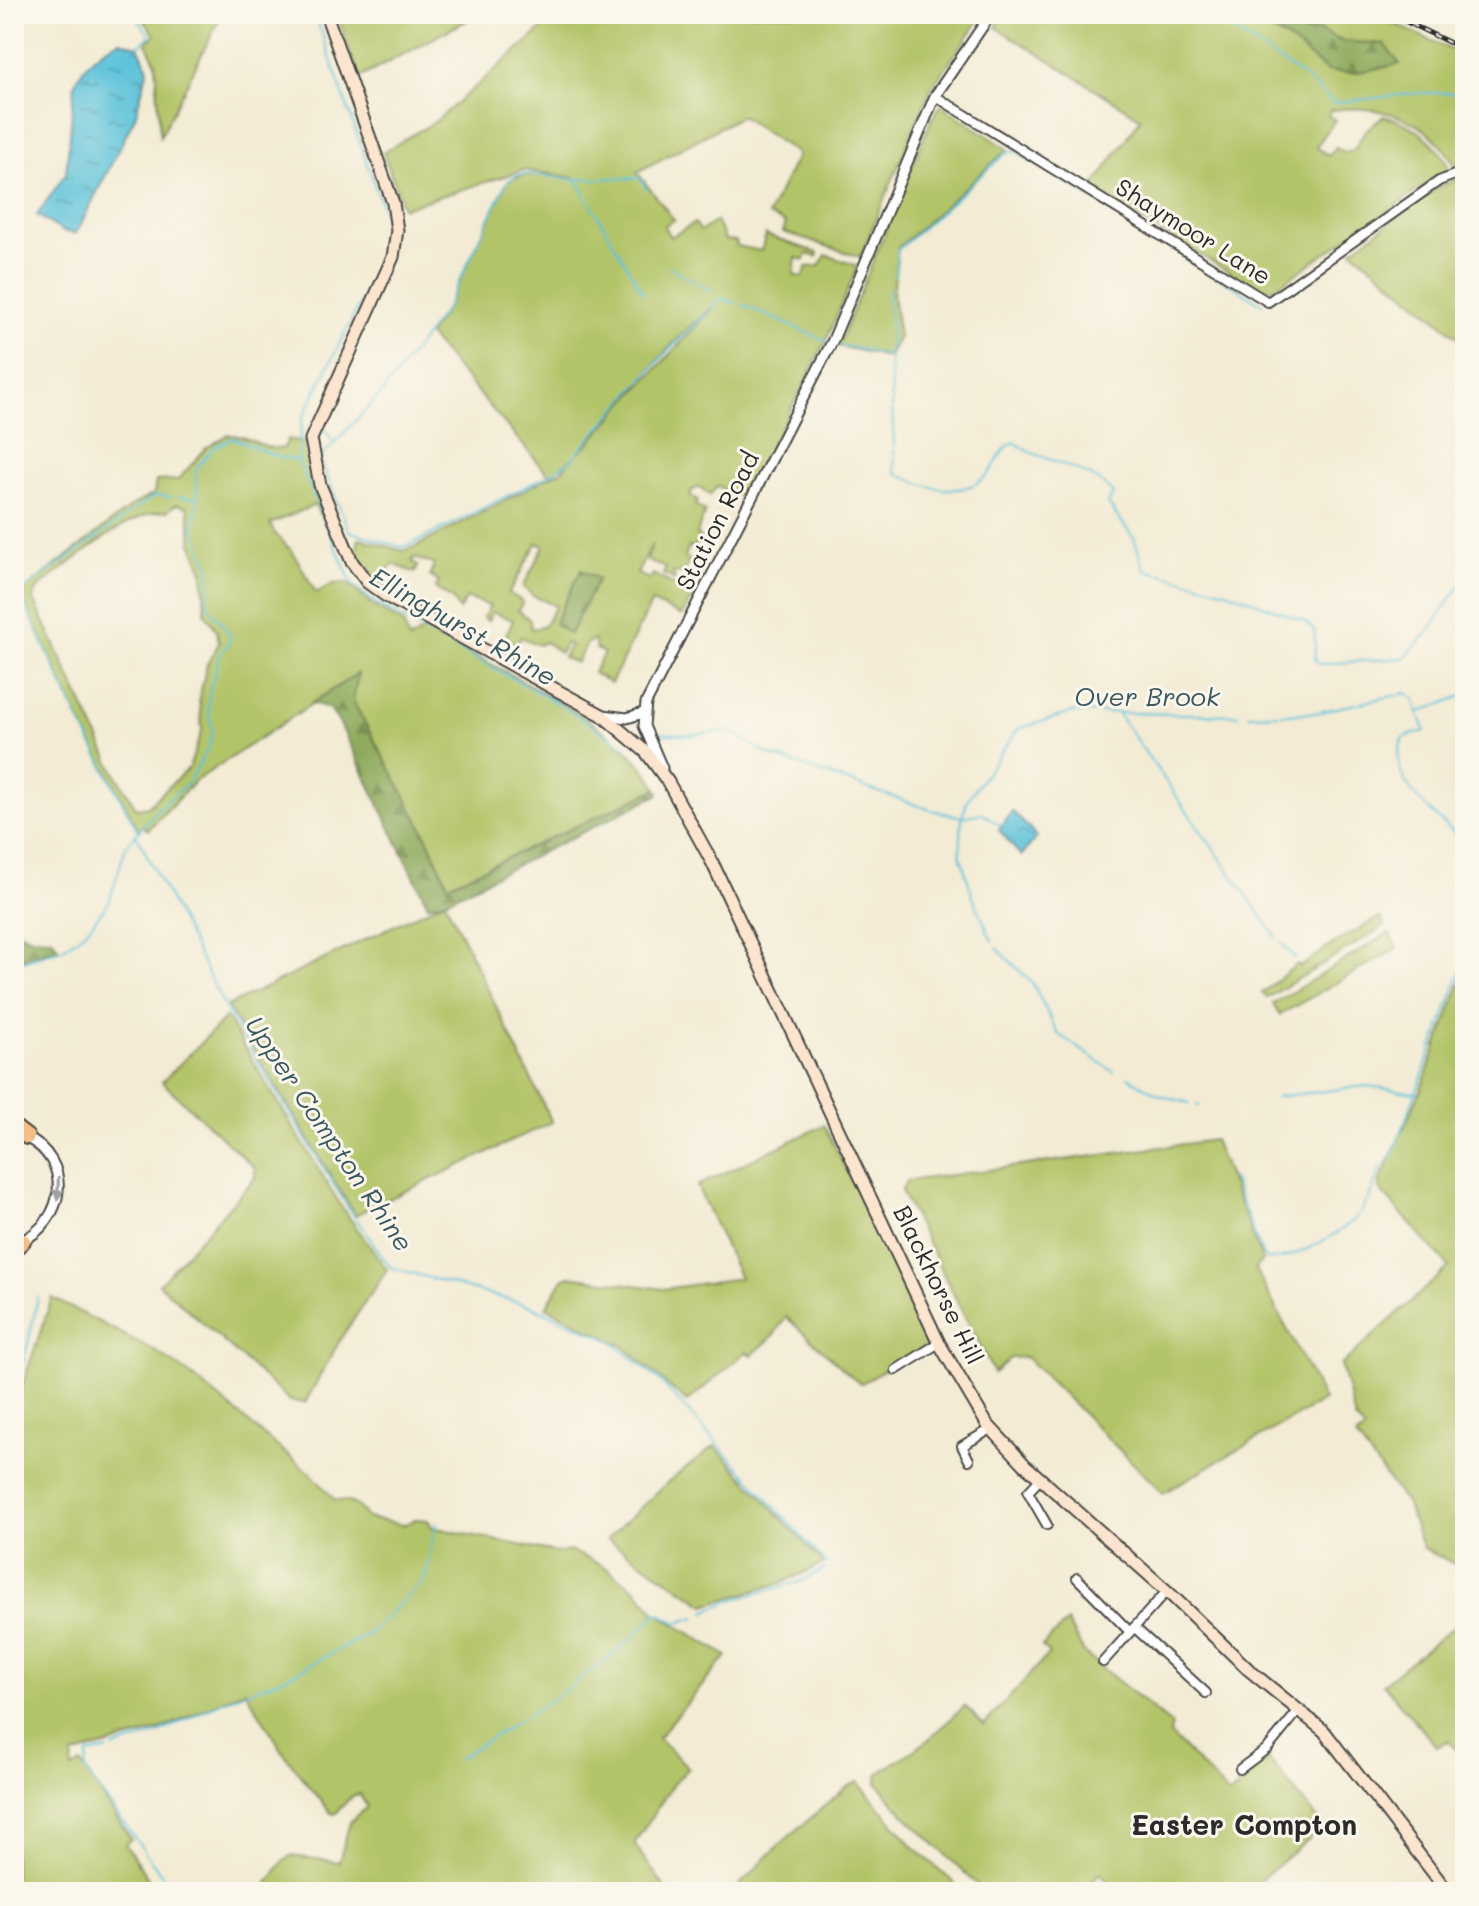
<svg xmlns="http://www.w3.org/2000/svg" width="1479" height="1906" font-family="Mali,sans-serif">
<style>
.green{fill:#b2c467;stroke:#6e7849;stroke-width:2;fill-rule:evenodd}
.forest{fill:url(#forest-firs);stroke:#5c6a44;stroke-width:2}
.water{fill:url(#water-ripples);stroke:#447682;stroke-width:2}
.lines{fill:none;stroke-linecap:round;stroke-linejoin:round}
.stream{stroke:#5cc2da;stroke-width:2}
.minor-casing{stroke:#494844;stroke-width:12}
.tertiary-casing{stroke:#494844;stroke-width:13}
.secondary-casing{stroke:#494844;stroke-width:15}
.motorway-casing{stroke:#494844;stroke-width:18}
.minor{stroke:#fff;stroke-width:8}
.tertiary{stroke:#fff;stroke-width:9}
.secondary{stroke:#fbe5cf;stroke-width:11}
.motorway{stroke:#f6be87;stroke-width:14}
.rail-casing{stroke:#2b2b2b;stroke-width:5}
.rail{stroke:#fbf7ec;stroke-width:2;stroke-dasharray:6;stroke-linecap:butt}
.oneway{fill:#a0a0a0}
.labels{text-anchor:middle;stroke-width:6;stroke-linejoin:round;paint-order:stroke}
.street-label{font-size:24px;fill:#2b2b2b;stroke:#fbf7ec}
.water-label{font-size:26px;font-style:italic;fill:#3a5860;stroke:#fbf7ec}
.quarter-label{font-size:28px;font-weight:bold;fill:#2b2b2b;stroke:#fbf7ec}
</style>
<defs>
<pattern id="forest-firs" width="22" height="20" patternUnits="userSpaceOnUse" patternTransform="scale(2)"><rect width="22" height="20" fill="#8daa5c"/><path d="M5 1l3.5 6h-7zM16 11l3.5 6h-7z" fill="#738b4c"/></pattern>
<pattern id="water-ripples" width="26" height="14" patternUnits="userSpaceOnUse" patternTransform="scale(2)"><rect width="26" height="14" fill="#5cc2da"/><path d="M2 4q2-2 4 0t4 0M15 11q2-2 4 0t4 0" fill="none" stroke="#4c9eb1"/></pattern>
</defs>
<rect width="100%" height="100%" fill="#fbf7ec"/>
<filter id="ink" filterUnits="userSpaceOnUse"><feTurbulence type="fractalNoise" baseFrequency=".0125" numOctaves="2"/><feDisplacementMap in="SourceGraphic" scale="16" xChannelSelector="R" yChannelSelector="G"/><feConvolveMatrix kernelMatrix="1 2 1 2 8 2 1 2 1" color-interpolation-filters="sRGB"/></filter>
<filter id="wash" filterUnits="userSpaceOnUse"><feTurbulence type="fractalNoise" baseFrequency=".006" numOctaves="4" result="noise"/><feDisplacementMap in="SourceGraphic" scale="32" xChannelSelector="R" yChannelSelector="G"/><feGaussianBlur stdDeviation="1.8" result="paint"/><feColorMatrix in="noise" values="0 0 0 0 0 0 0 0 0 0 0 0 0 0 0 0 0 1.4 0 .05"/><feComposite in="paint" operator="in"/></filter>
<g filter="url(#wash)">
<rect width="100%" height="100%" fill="#f3ebd4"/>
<path class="green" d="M139,14H222L160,137L156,63L146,43L155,35Z
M337,14H479L359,78Z
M559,14H984L931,88L860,257L783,232L786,223L768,215L798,154L741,116L637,172L674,220L664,226L670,237L695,223L701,231L716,221L725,240L736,241L737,246L761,251L766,235L818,253L817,257L807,254L805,260L796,258L794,275L803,277L807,267L819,266L826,255L858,266L825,343L744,499L717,486L710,495L700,487L691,491L690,496L698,500L696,506L705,511L697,534L700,538L694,549L689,547L685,557L690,560L684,573L673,572L675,580L663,574L666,568L647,561L652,544L637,574L650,579L653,574L693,595L682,616L652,602L611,683L593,673L604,653L596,649L594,640L588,642L576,663L563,657L570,645L566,643L560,653L545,642L539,645L521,637L517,645L505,637L513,620L492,612L488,621L483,618L490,606L467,598L459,610L452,599L435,588L439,582L430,576L434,564L414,558L412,562L418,566L415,573L393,564L385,573L388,579L384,587L356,554L359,538L403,551L413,548L561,471L716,305C653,348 614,436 549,475L428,335L446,309L507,182C529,167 552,179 576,178L524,170L403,208L383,152L436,121ZM537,543L544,546L523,587L533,596L556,606L543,627L531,629L530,620L518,610L523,602L509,593ZM582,570L587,573L569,634L555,623Z
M997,14H1244L1295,44L1327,71L1384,44L1341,41L1286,14H1311L1320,26L1338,18L1332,14H1373L1465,56V166L1456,168C1433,120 1381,103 1332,110L1328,115L1335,120L1316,147L1329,156L1336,147L1344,152L1353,151L1365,131L1383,116C1411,122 1439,142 1449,169L1275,288L1258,289L1091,190L1141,118L996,27L1000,21L995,18Z
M941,105L1008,149L898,248L893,295L899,337L888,357L838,346L932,118Z
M1465,175V343L1352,250L1436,188Z
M228,435C249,434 264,452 284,448L288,439L305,442L327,513L320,515L315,505L270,524L275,534L293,552L316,593L333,584L347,583L374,606L403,623L409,640L425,630C489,665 627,724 657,789L448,885L424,831L352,701L357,674L194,782L148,830L143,826L139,831L78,718L20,593L133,505L154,494L156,481L178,480L206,448ZM177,504L188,507L192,543L203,572L205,613L217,631L219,643L207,664L199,699L202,730L189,768L148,806L136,808L112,767L33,598L39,587C72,563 127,512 167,511Z
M445,901L552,1122L355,1215L227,1006Z
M1380,917L1385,926L1267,998L1262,993L1297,964L1300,967L1334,943Z
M1389,933L1397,948L1280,1015L1273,1004Z
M1465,971V1569L1423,1549L1406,1503L1356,1437L1365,1430L1355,1419L1341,1365L1449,1267L1379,1189L1380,1180L1419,1094Z
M226,1017L341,1206L387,1270L341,1338L305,1403L290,1401L159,1284L255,1178V1168L162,1082Z
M824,1125L933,1342L860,1384L786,1317L773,1336L752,1355L746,1352L687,1402L623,1346L546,1307L563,1279L569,1276L663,1289L740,1278L697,1186Z
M1214,1140L1263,1261L1255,1268L1324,1400L1163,1493L1026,1357L1010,1358L994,1373L901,1191L907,1181Z
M52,1298L152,1349L190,1374L313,1476L335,1500C352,1501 358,1504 367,1518L404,1525L415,1519L428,1520L432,1527L557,1553L571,1551L602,1565L637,1590L655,1612L727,1656L658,1738L689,1768L673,1784L634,1844L668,1892H262L282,1863L291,1856L339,1862L350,1822L367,1807L360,1794L352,1796L335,1814L331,1813L287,1758L245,1690L160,1730L73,1755L72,1769L81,1764L131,1839L125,1844L157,1892H14V1410Z
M715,1446L824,1564L781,1583L705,1605L607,1539L669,1481Z
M1465,1617V1760L1448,1740L1437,1747L1383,1684Z
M1067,1622L1085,1654L1172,1725L1170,1734L1229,1795L1246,1782L1267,1757L1321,1823L1310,1838L1246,1892H1119L1100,1873L1081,1892L984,1891L905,1816L877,1783L879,1773L926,1742L965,1706L984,1725L1049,1654L1042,1646Z
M858,1782L913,1846L964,1892H733L777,1847L848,1786Z"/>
<path class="forest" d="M1244,14H1286L1341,41L1384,44L1400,64L1353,73L1327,71L1295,44Z
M581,570L598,579L570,634L554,623Z
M358,673L353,701L424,831L448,885L657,789L659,794L445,901L428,905L340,724L329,708L312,703Z
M14,930L29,937L52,938L58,948L14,962Z"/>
<path class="water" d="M120,41L138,46L148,68L135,117L78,230L74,234L62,231L37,215L66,173L75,83C84,64 101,48 120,41Z
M1012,811L1037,837L1021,856L999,830Z"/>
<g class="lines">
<path class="stream" d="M134,14L150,36L138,46
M315,14L389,226L386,245L375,273L302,419L298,460L352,584L376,604L552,700L627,748
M1209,14L1307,79L1333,103L1416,93H1465
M577,180L643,293
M647,189L639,178H633L570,179L529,174L517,175L507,182L446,309L382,393L323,455L321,461L349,531L402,547L410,545L549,475L570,461L663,356L721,299L736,303
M670,267L714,292
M895,276L898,250L1006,153L1015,151L1262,304
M743,305L829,342
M836,344L890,356L895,472C925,489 971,503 994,466C1000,456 1002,449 1014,442C1045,464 1087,465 1113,493L1108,504L1134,538L1145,570L1227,591L1304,621L1315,631V660L1321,664L1404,658L1426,635L1459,587
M888,355C897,328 886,314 889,288
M321,425L334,443
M179,497L196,498
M1464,581L1465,579
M16,584L78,718L138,831
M14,597L154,496L171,497
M1417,713L1465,695
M1118,714L1277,938
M1248,715L1314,713L1406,693L1414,698L1425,731L1404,737C1380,780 1439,816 1465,843
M655,733L689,735L730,731L767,754L931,810L962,817L982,813L1001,826
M136,834L227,1011L347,1206L390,1267L531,1306L612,1341L662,1383L827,1564
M992,941L973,897L960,854L962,817L968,799L1018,729L1074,712L1238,715
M1281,942L1295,958
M997,948L1033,984L1058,1034L1114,1072
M14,964L64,948L87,930L109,902L126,846L156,811L189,782L209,747L213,731L208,709L210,691L219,655L229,643L230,635L207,604L210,570L193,526L198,505L196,469L213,448L233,438L277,457L297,460
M1128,1077L1159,1095L1189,1103
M1276,1097L1366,1086L1417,1093
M1197,1105L1199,1106
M1390,1162L1465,961
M1232,1178L1262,1253L1266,1259C1287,1264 1341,1233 1357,1217C1370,1202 1374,1183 1382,1165
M14,1387L25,1357L38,1297
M705,1612L728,1601L799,1582L825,1569
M113,1748L159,1733L221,1702L287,1677L370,1633L425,1579L436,1523
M108,1750L88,1754L85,1770L166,1881
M457,1759C528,1716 600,1673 657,1613L678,1623L696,1617"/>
</g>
</g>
<g filter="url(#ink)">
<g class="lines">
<defs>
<path id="minor" d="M935,96L1268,302L1439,181L1465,171
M896,1370L939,1343
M969,1460L962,1446L991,1429
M1041,1478L1028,1492L1047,1525
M1077,1578L1130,1632
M1134,1627L1206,1693
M1103,1662L1167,1591
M1240,1769L1268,1748L1299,1710"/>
<path id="tertiary" d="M603,715L627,718L643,713
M662,768L644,726L646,703L833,340L935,96L991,14
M20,1242C66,1221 74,1160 25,1137"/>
<path id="secondary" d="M326,14L393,203L397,230L393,257L311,439L320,485L352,562L367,582L386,596L602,715L646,752L668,782L712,862L939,1343L987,1424L1025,1465L1167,1591L1249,1670L1324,1731L1448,1892"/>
<path id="motorway" d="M14,1127L27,1137
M14,1249L23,1241"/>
</defs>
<use href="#minor" class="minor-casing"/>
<use href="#tertiary" class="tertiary-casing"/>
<use href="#secondary" class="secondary-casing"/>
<use href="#motorway" class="motorway-casing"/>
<use href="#minor" class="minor"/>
<use href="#tertiary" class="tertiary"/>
<use href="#secondary" class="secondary"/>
<use href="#motorway" class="motorway"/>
<defs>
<path id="rail" d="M1390,14L1465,50"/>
</defs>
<use href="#rail" class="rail-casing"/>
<use href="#rail" class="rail"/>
</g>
<defs><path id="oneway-solid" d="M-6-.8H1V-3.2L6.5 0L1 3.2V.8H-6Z" transform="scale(2)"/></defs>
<use class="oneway" href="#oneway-solid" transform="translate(58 1188) rotate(92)"/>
</g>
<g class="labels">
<g class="street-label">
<text transform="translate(1193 232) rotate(32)" y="8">Shaymoor Lane</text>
<text transform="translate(718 521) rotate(-63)" y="8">Station Road</text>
<text transform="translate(938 1285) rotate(64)" y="8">Blackhorse Hill</text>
</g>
<g class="water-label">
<text transform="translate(463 627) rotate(30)" y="9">Ellinghurst Rhine</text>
<text x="1147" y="706">Over Brook</text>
<text transform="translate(329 1134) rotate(56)" y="9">Upper Compton Rhine</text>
</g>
<g class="quarter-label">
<text x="1244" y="1835">Easter Compton</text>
</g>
</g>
<rect width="1479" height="1906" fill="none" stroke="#fbf7ec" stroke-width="48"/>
</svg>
